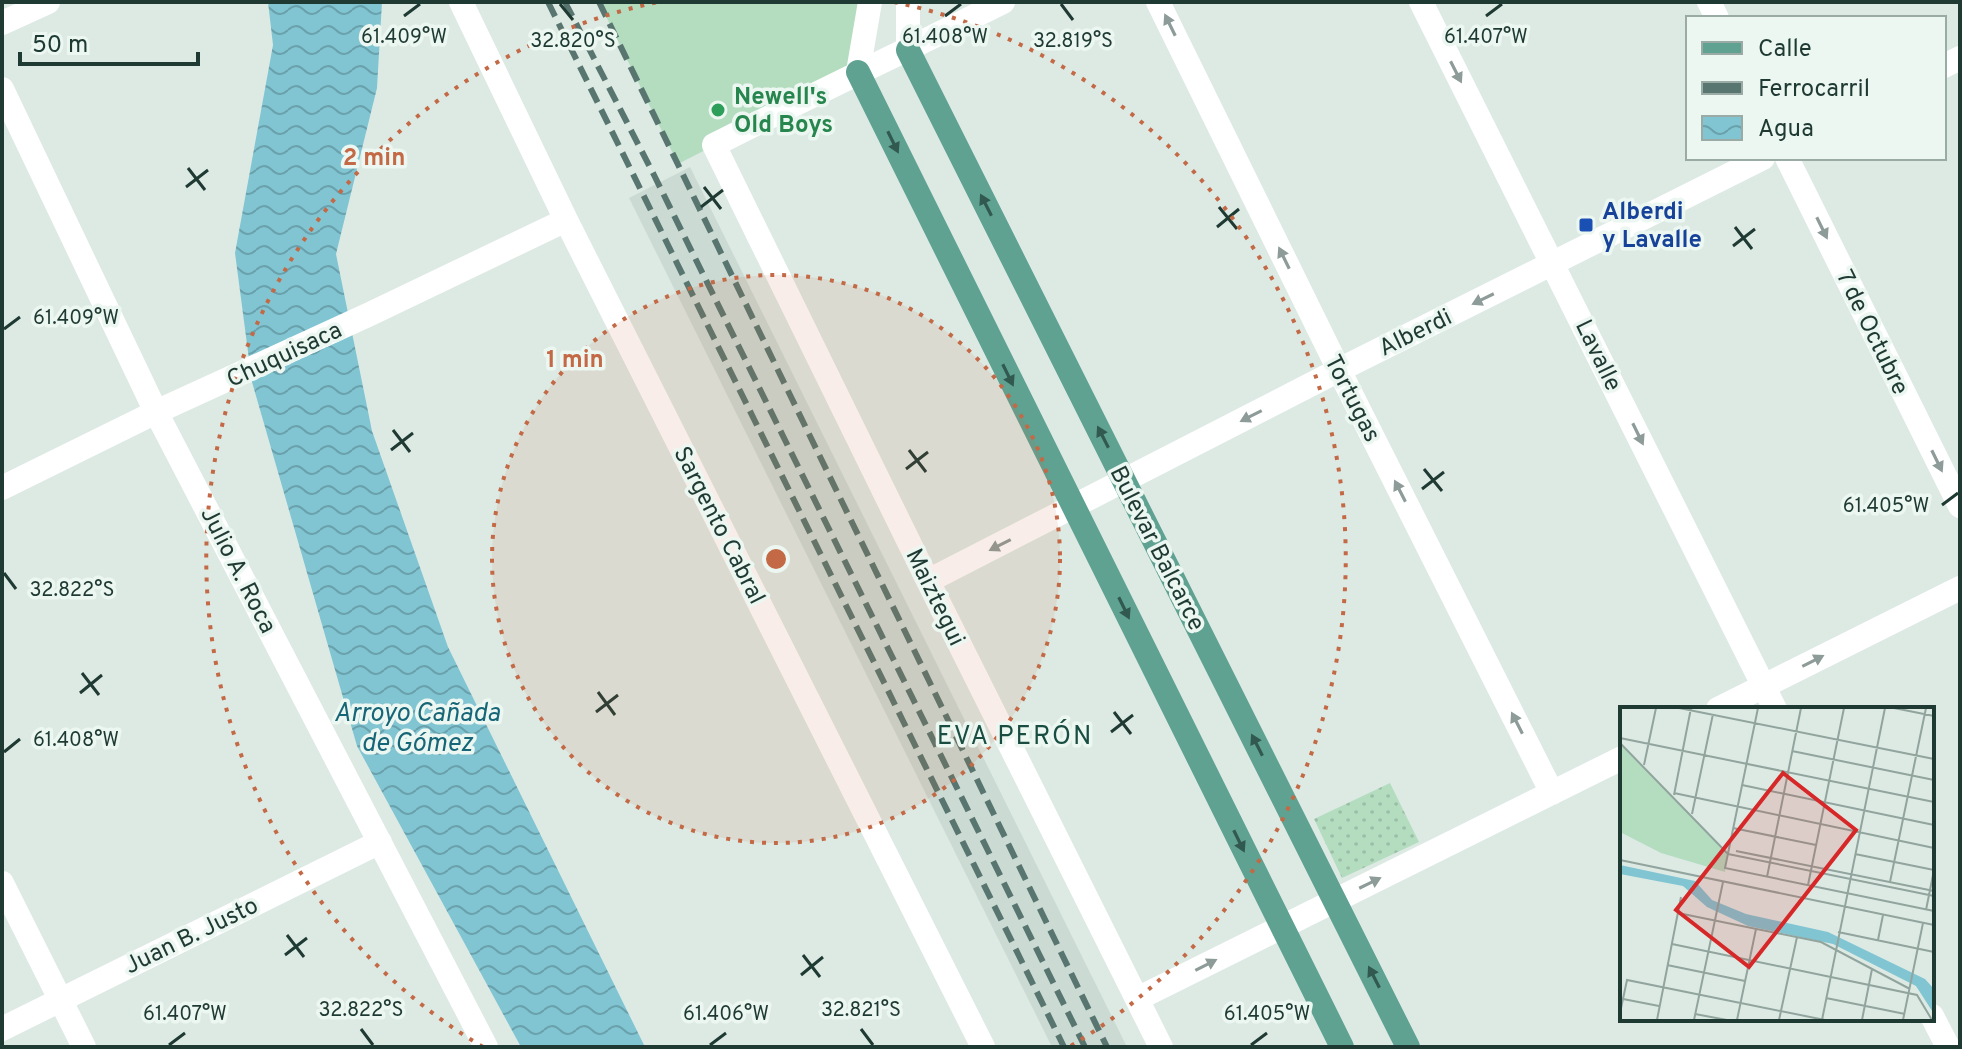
<svg xmlns="http://www.w3.org/2000/svg" width="1962" height="1049" font-family="Overpass,sans-serif">
<style>
.built{fill:#cbdad3}
.park{fill:url(#park-dots)}
.pitch{fill:#b4ddc0}
.water{fill:url(#water-waves)}
.lines{fill:none;stroke-linecap:round;stroke-linejoin:round}
.minor{stroke:#fff;stroke-width:24}
.major{stroke:#5fa292;stroke-width:24}
.rail{stroke:#58766f;stroke-width:6;stroke-dasharray:16 8;stroke-linecap:butt}
.oneway{fill:#8e9c99}
.oneway2{fill:#325950}
.ticks{fill:none;stroke:#1e3a33;stroke-width:3}
.ring{fill:none;stroke:#c36945;stroke-width:4;stroke-dasharray:4 8}
.leisure-dot{fill:#2e9e5b;stroke:#edf7f2;stroke-width:3}
.transit-dot{fill:#1a4fb4;stroke:#edf7f2;stroke-width:3}
.labels{text-anchor:middle;stroke-width:7;stroke-linejoin:round;paint-order:stroke}
.leisure-label{font-size:24px;font-weight:bold;fill:#27864d;stroke:#edf7f2;text-anchor:start}
.transit-label{font-size:24px;font-weight:bold;fill:#164399;stroke:#edf7f2;text-anchor:start}
.street-label{font-size:24px;fill:#1e3a33;stroke:#edf7f2}
.water-label{font-size:26px;font-style:italic;fill:#166678;stroke:#edf7f2}
.neighbourhood-label{font-size:26px;letter-spacing:2px;fill:#194d41;stroke:#edf7f2}
.inset-road{fill:none;stroke:#91a49d;stroke-width:2}
.view{fill:#d62828;fill-opacity:0.15;stroke:#d62828;stroke-width:4}
.inset-edge{fill:none;stroke:#1e3a33;stroke-width:4}
.ticks-label{font-size:20px;text-anchor:middle;fill:#1e3a33;stroke:#edf7f2;stroke-width:7;stroke-linejoin:round;paint-order:stroke}
.centre{fill:#c36945;stroke:#edf7f2;stroke-width:4}
.ring-label{font-size:24px;text-anchor:middle;font-weight:bold;fill:#c36945;stroke:#edf7f2;stroke-width:7;stroke-linejoin:round;paint-order:stroke}
</style>
<defs>
<pattern id="park-dots" width="8" height="8" patternUnits="userSpaceOnUse" patternTransform="scale(2)"><rect width="8" height="8" fill="#b4ddc0"/><path d="M2 2h.1M6 6h.1" fill="none" stroke="#9abea5" stroke-width="1.8" stroke-linecap="round"/></pattern>
<pattern id="water-waves" width="16" height="10" patternUnits="userSpaceOnUse" patternTransform="scale(2)"><rect width="16" height="10" fill="#81c5d3"/><path d="M0 5q4-4 8 0t8 0" fill="none" stroke="#69a1ac"/></pattern>
</defs>
<rect width="100%" height="100%" fill="#ddeae4"/>
<path class="built" d="M690,167L1127,1047H1052L629,198Z"/>
<path class="park" d="M1390,783L1419,842L1342,878L1314,819Z"/>
<path class="pitch" d="M599,2H870L858,72L678,164Z"/>
<path class="water" d="M268,2H382L377,88L336,254L372,431L448,647L645,1047H521L357,746L252,382L235,253L273,45Z"/>
<g class="lines">
<path class="minor" d="M461,2L566,220L983,1047
M908,2V50
M1003,2C907,50 810,96 714,145L928,581L1161,1047
M1158,2L1339,370L1552,793
M1421,2L1775,709
M1709,2L1717,18
M2,23L48,2
M1944,66L1960,58
M858,72L870,2
M2,89L156,412L486,1047
M1787,158L1960,506
M2,488L156,412L370,314L566,220
M928,581L1339,370L1763,158
M1718,709L1960,588
M2,883L84,1047
M1137,999L1622,758
M1932,1016L1948,1047
M2,1029L380,842"/>
<path class="major" d="M908,50L1408,1047
M858,72L1342,1047"/>
<path class="rail" d="M548,2L1064,1047
M565,2L654,175L1085,1047
M599,2L1107,1047"/>
</g>
<defs><path id="oneway-solid" d="M-6-.8H1V-3.2L6.5 0L1 3.2V.8H-6Z" transform="scale(2)"/></defs>
<g class="oneway">
<use href="#oneway-solid" transform="translate(1170 25) rotate(-116)"/>
<use href="#oneway-solid" transform="translate(1456 72) rotate(63)"/>
<use href="#oneway-solid" transform="translate(1822 228) rotate(64)"/>
<use href="#oneway-solid" transform="translate(1284 258) rotate(-116)"/>
<use href="#oneway-solid" transform="translate(1483 299) rotate(154)"/>
<use href="#oneway-solid" transform="translate(1251 416) rotate(153)"/>
<use href="#oneway-solid" transform="translate(1638 434) rotate(64)"/>
<use href="#oneway-solid" transform="translate(1937 461) rotate(64)"/>
<use href="#oneway-solid" transform="translate(1400 491) rotate(-117)"/>
<use href="#oneway-solid" transform="translate(1000 545) rotate(153)"/>
<use href="#oneway-solid" transform="translate(1813 661) rotate(-27)"/>
<use href="#oneway-solid" transform="translate(1517 723) rotate(-117)"/>
<use href="#oneway-solid" transform="translate(1370 883) rotate(-26)"/>
<use href="#oneway-solid" transform="translate(1206 965) rotate(-27)"/>
</g>
<g class="oneway2">
<use href="#oneway-solid" transform="translate(893 142) rotate(64)"/>
<use href="#oneway-solid" transform="translate(986 205) rotate(-117)"/>
<use href="#oneway-solid" transform="translate(1008 375) rotate(64)"/>
<use href="#oneway-solid" transform="translate(1103 437) rotate(-117)"/>
<use href="#oneway-solid" transform="translate(1124 608) rotate(64)"/>
<use href="#oneway-solid" transform="translate(1257 745) rotate(-117)"/>
<use href="#oneway-solid" transform="translate(1239 841) rotate(64)"/>
<use href="#oneway-solid" transform="translate(1374 977) rotate(-117)"/>
</g>
<path class="ticks" d="M560,4L573,20M1061,4L1073,20M404,16L420,4M945,16L961,4M1486,16L1502,4M188,168L205,190M186,187L208,170M704,187L721,209M701,207L723,190M1219,207L1237,229M1217,227L1239,209M1735,227L1752,249M1733,246L1755,229M4,329L20,317M393,430L410,452M391,450L413,433M909,450L926,472M906,469L928,452M1424,469L1442,491M1422,489L1444,472M1942,505L1958,493M4,573L16,589M82,673L99,695M598,692L615,715M80,693L102,675M596,712L618,695M1114,712L1131,734M1111,732L1133,715M4,752L20,739M287,935L304,957M285,955L307,938M803,955L820,977M801,975L823,957M361,1029L373,1045M861,1029L873,1045M169,1045L185,1033M710,1045L726,1033M1251,1045L1267,1033"/>
<circle cx="776" cy="559" r="284" fill="#c36945" fill-opacity=".12"/>
<g class="ring">
<circle cx="776" cy="559" r="284"/>
<path d="M483 1047A569 569 0 0 1 658 2M894 2A569 569 0 0 1 1069 1047"/>
</g>
<circle class="leisure-dot" cx="718" cy="110" r="8"/>
<rect class="transit-dot" x="1578" y="217" width="16" height="16" rx="4"/>
<g class="labels">
<g class="leisure-label">
<text x="734" y="104">Newell's<tspan x="734" dy="28">Old Boys</tspan></text>
</g>
<g class="transit-label">
<text x="1602" y="219">Alberdi<tspan x="1602" dy="28">y Lavalle</tspan></text>
</g>
<g class="street-label">
<text transform="translate(1415 332) rotate(-26)" y="8">Alberdi</text>
<text transform="translate(1873 332) rotate(64)" y="8">7 de Octubre</text>
<text transform="translate(284 354) rotate(-25)" y="8">Chuquisaca</text>
<text transform="translate(1599 355) rotate(64)" y="8">Lavalle</text>
<text transform="translate(1353 398) rotate(63)" y="8">Tortugas</text>
<text transform="translate(720 525) rotate(63)" y="8">Sargento Cabral</text>
<text transform="translate(1158 548) rotate(63)" y="8">Bulevar Balcarce</text>
<text transform="translate(239 570) rotate(63)" y="8">Julio A. Roca</text>
<text transform="translate(936 597) rotate(64)" y="8">Maiztegui</text>
<text transform="translate(191 935) rotate(-26)" y="8">Juan B. Justo</text>
</g>
<g class="water-label">
<text x="417" y="721">Arroyo Cañada<tspan x="417" dy="30">de Gómez</tspan></text>
</g>
<g class="neighbourhood-label">
<text x="1015" y="744">EVA PERÓN</text>
</g>
</g>
<g transform="translate(1620 707)">
<rect width="314" height="314" fill="#ddeae4"/>
<path d="M0,36L108,147L105,165L41,146L0,125Z" fill="#b4ddc0"/>
<path d="M0,158L75,174L92,193L126,207L208,225L305,272L314,282V307L296,279L213,237L128,219L87,200L63,179L0,167Z" fill="#81c5d3"/>
<path class="inset-road" d="M59,1L314,52M138,1L105,161L314,204M274,1L314,9M0,31L314,95M0,36L108,147M172,44L314,73M24,58L36,1M122,78L314,118M54,86L314,141M54,88L71,1M72,107L93,7M113,121L196,138M116,144L314,184M108,147L314,189M235,147L314,163M0,153L314,218M147,170L181,1M270,175L306,1M188,178L224,1M306,203L314,163M58,206L201,235L290,282M218,225L314,245M258,233L263,208M52,237L297,288L312,313M47,258L125,274M206,291L285,307M3,292L39,299M0,306L7,273L205,313M75,307L107,313M37,313L61,190M74,313L103,175M117,313L136,222M159,313L177,230M202,313L265,1M242,313L252,262M283,313L303,216"/>
<path class="view" d="M163,66L236,123L129,260L56,203Z"/>
<rect width="314" height="314" class="inset-edge"/>
</g>
<g class="ticks-label">
<text x="404" y="43">61.409°W</text>
<text x="945" y="43">61.408°W</text>
<text x="1486" y="43">61.407°W</text>
<text x="573" y="47">32.820°S</text>
<text x="1073" y="47">32.819°S</text>
<text x="76" y="324">61.409°W</text>
<text x="1886" y="512">61.405°W</text>
<text x="72" y="596">32.822°S</text>
<text x="76" y="746">61.408°W</text>
<text x="361" y="1016">32.822°S</text>
<text x="861" y="1016">32.821°S</text>
<text x="185" y="1020">61.407°W</text>
<text x="726" y="1020">61.406°W</text>
<text x="1267" y="1020">61.405°W</text>
</g>
<circle cx="776" cy="559" r="12" class="centre"/>
<g class="ring-label">
<text x="374" y="165">2 min</text>
<text x="575" y="367">1 min</text>
</g>
<rect width="1962" height="1049" fill="none" stroke="#1e3a33" stroke-width="8"/>
<rect x="1686" y="16" width="260" height="144" fill="#edf7f2" stroke="#9aaba6" stroke-width="2"/>
<rect x="1702" y="42" width="40" height="12" fill="#5fa292" stroke="#9aaba6" stroke-width="2"/>
<text x="1758" y="56" font-size="24" fill="#1e3a33">Calle</text>
<rect x="1702" y="82" width="40" height="12" fill="#58766f" stroke="#9aaba6" stroke-width="2"/>
<text x="1758" y="96" font-size="24" fill="#1e3a33">Ferrocarril</text>
<rect x="1702" y="116" width="40" height="24" fill="url(#water-waves)" stroke="#9aaba6" stroke-width="2"/>
<text x="1758" y="136" font-size="24" fill="#1e3a33">Agua</text>
<path d="M20 52v12h178v-12" fill="none" stroke="#1e3a33" stroke-width="4"/>
<text x="32" y="52" font-size="24" fill="#1e3a33" stroke="#edf7f2" stroke-width="6" paint-order="stroke">50 m</text>
</svg>
